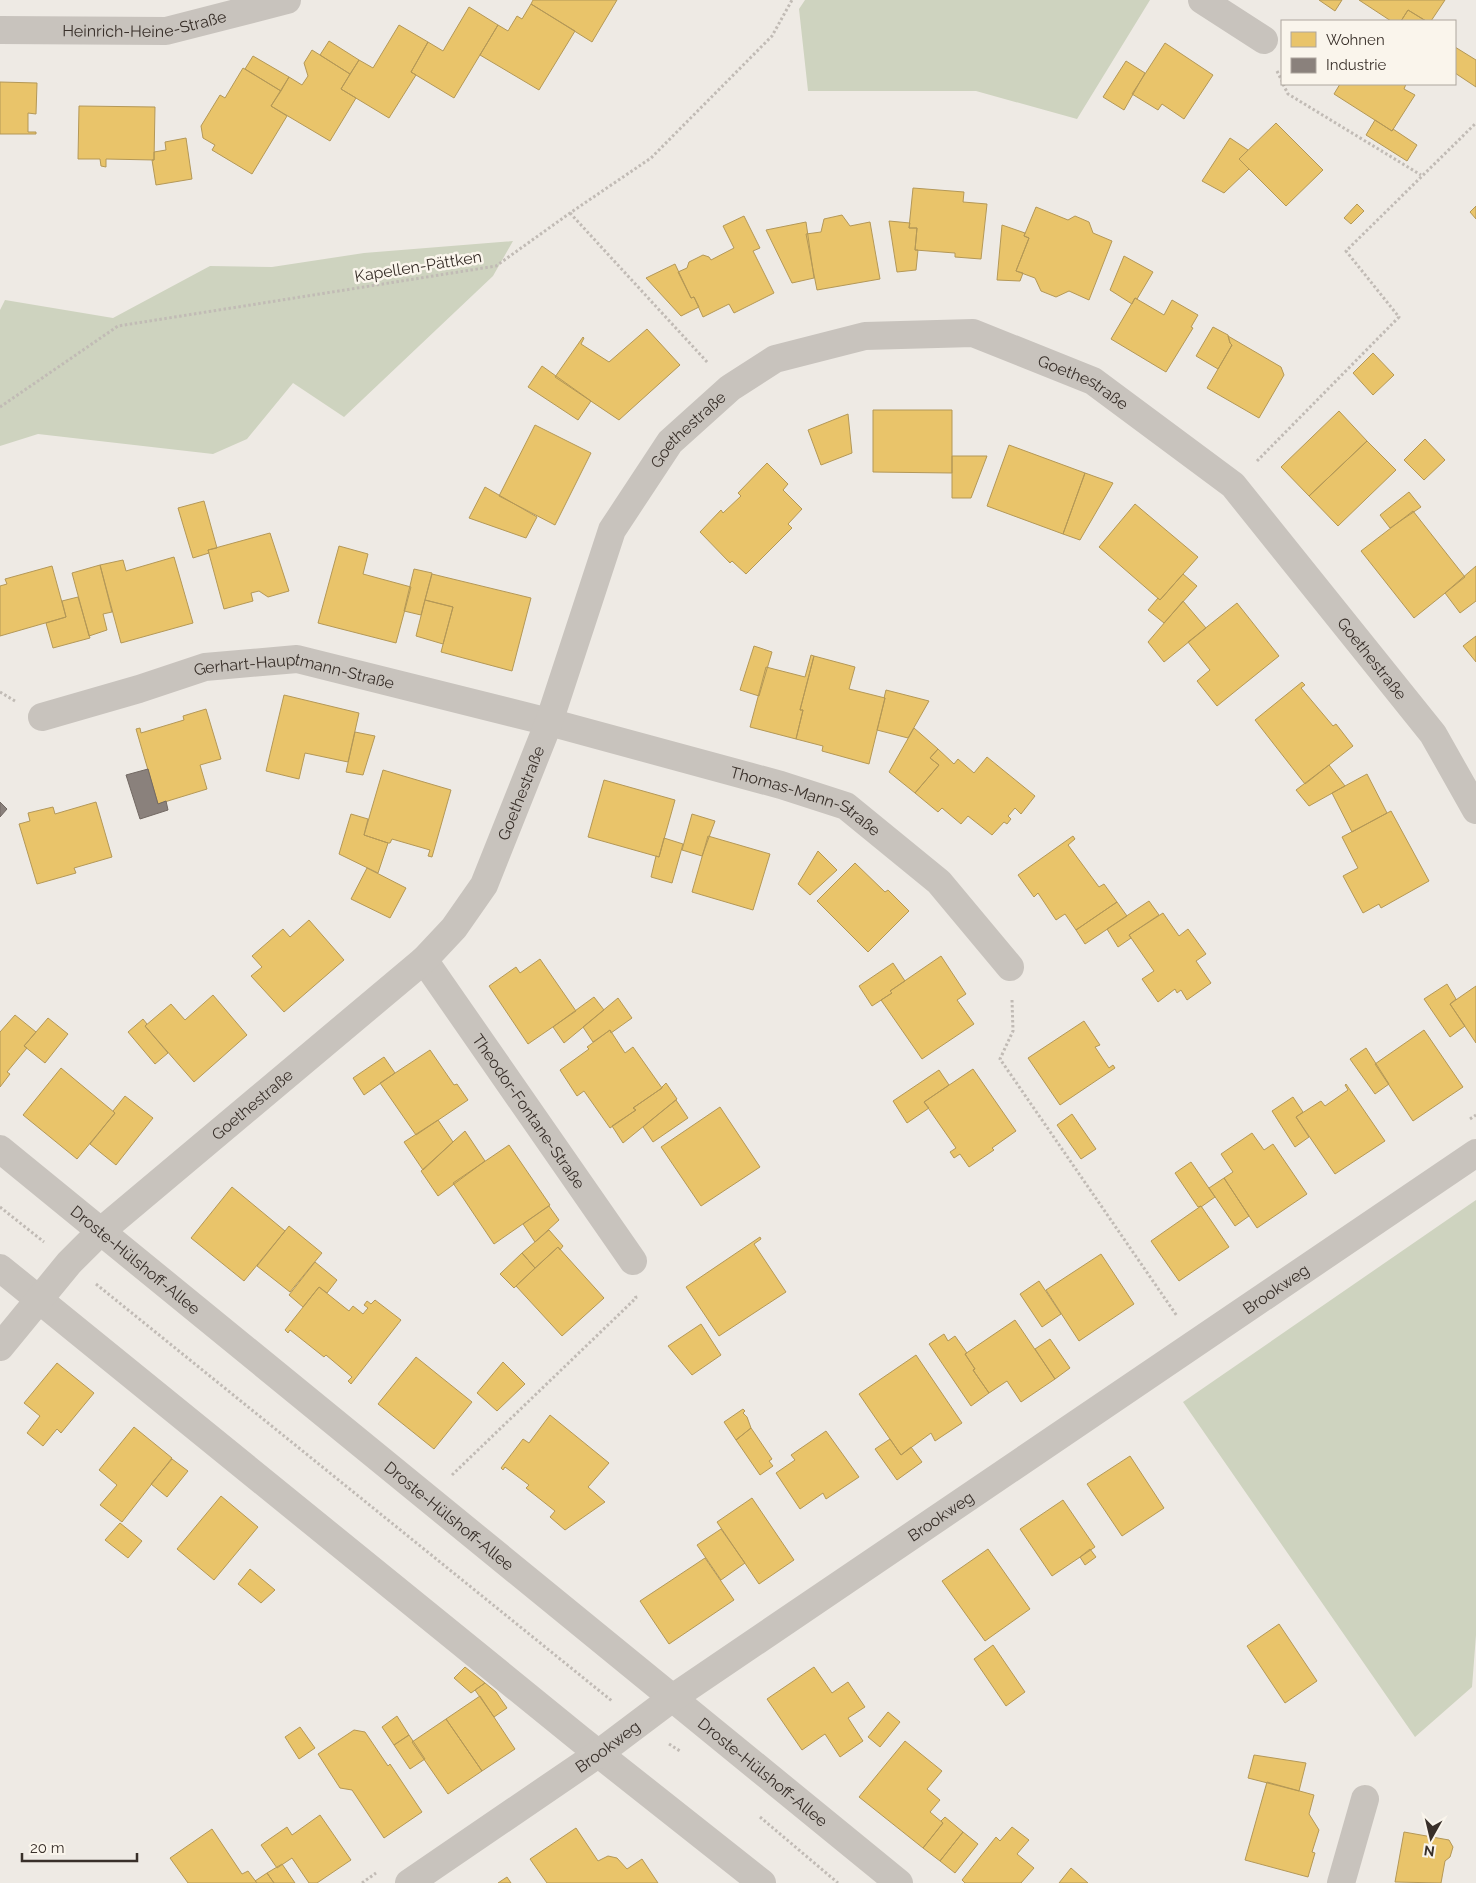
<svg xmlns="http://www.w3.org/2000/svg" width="1476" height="1883" font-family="Raleway,sans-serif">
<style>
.green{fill:#ced3bf}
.homes{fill:#e9c46a;stroke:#b49857}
.industry{fill:#8a817c;stroke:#726963}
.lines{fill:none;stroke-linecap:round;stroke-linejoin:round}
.path{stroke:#c1bbb5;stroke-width:3;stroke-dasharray:2.5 2.5;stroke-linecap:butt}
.minor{stroke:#c8c3bd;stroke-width:28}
.labels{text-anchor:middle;stroke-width:5;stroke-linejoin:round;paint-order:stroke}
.street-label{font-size:16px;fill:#39302a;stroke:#faf5ec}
</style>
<rect width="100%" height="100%" fill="#eeeae4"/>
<path class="green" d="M805,0H1150L1077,119L976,91H808L799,9Z
M513,241L493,276L344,417L293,383L247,439L213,454L38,434L0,446V310L5,300L113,318L210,266L272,267L364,253Z
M1476,1200V1635L1472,1687L1415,1737L1183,1402Z"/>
<path class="homes" d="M533,0H617L592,42L531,4Z
M1319,0H1342L1335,11Z
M1359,0H1445L1431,21H1426L1408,10L1401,21H1391Z
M531,4L575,31L539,90L480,55L498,25L508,31L517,16L522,19Z
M469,7L498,25L454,98L411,72L428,42L443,51Z
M1408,10L1426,21H1401Z
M399,25L428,42L411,72L416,75L389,118L341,89L359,60L373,68Z
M329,41L359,60L350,74L320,55Z
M1165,43L1213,75L1184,119L1162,104L1158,110L1132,94Z
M1455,47L1476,60V87L1455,73Z
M312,50L350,74L341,89L356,98L330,141L271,106L289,77L302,85L308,76L304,63Z
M253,56L289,77L281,91L245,69Z
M1126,61L1145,73L1124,110L1103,97Z
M243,68L281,91L271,106L287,116L252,174L212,150L215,145L203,138L201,126L220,95L225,98Z
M0,82L37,83L36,114L28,113V132H36V134H0Z
M1340,84H1406L1404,89L1415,95L1392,131L1334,94Z
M79,106L155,107L154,160L106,159V167L101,166L100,159H78Z
M1375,120L1392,131L1393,129L1417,145L1407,161L1366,135Z
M1276,123L1323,170L1286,206L1239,159Z
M186,138L192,179L156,185L152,160H154V152L166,150L165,142Z
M1230,138L1248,150L1239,159L1249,169L1224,193L1202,181Z
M913,188L964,192L963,202L987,204L981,259L955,257V253L915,250L917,228H909Z
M1357,204L1364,211L1351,224L1344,218Z
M1476,206V219L1470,212Z
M1036,207L1068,220L1075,216L1089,222L1093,233L1112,241L1089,300L1069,291L1056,297L1041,291L1035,278L1016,271L1029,238L1024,236Z
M842,215L850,226L870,222L880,279L817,290L806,234L821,232L824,219Z
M744,216L760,248L753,251L774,293L734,313L729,304L703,317L694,297L691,298L678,272L687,268L689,262L703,255L709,257L711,260L734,248L723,226Z
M889,221L910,223L909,228H917L915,250H918L916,270L897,272Z
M806,222L814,278L792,283L766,230Z
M1002,225L1025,233L1024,236L1029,238L1016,271L1023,273L1020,281L997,280Z
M1124,256L1153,272L1137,299L1135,298L1132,304L1110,290Z
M675,264L691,298L694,297L699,307L681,316L646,278Z
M1135,298L1164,315L1172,300L1198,315L1191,327L1193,328L1166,372L1111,339Z
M1213,327L1228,335L1230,343L1232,345L1218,369L1196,356Z
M647,329L680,365L619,420L555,377L583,337L584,338L581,344L609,362Z
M1228,336L1281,367L1284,375L1259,418L1207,388L1232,345L1230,343Z
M1373,353L1394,375L1373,395L1353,373Z
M542,366L591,401L578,420L528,387Z
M873,410H952V473L873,472Z
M1339,411L1367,441L1309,496L1281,467Z
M848,414L852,453L821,465L808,430Z
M535,425L591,453L555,525L499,496Z
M1425,439L1445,460L1424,480L1404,460Z
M1367,441L1396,470L1338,526L1309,496Z
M1009,445L1085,473L1063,534L987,506Z
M952,456H987L971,498H952Z
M767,463L788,484L783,490L802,509L788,524L792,528L746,574L732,561L730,563L700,532L721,510L723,513L741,496L738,493Z
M1085,473L1113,483L1080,540L1063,534Z
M485,487L537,517L526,538L469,518Z
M1409,492L1421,507L1390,528L1380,515Z
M204,501L217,548L208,550L209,553L193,558L178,508Z
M1135,504L1198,557L1160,600L1099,547Z
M1413,511L1465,577L1414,618L1361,551Z
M270,533L289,591L268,597L259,591L251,593L253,601L224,609L208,550Z
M339,546L368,554L363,574L411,587L396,643L318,623Z
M174,557L193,623L121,643L100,565L123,560L126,571Z
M100,565L112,612L103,614L107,630L89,636L72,573Z
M52,566L66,617L0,636V586L7,584L5,579Z
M1476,566V601L1460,613L1445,593Z
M414,569L432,573L421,615L404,611Z
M432,574L531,598L512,671L441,652L453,607L425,600Z
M1183,574L1197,586L1164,623L1148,610L1158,598L1160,600Z
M78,597L90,638L53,648L46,623L66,617L62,601Z
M425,600L453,607L443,644L416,636Z
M1183,601L1206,628L1164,662L1148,642Z
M1237,603L1279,656L1217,706L1197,681L1210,670L1188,642Z
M1476,636V662L1463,646Z
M754,646L772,652L759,696L740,690Z
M811,655L814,656L800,710H803L796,739L750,727L766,667L805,677Z
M814,656L855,667L849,689L885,698L869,764L822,751L823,746L796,739L803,710H800Z
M1302,682L1305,685L1301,688L1333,726L1336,724L1353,746L1305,784L1255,720Z
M886,690L929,701L908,738L877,730L885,698H884Z
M284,695L359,713L348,762L305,753L299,779L266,771Z
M206,709L221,759L200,765L207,789L158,804L136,729L140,728L141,733L184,720L183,716Z
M914,728L938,749L930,758L939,765L915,793L889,772Z
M355,732L375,736L363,775L346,772Z
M938,749L954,764L958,759L974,773L987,757L1035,796L1021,814L1015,808L1008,816L1011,819L1007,824L1004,822L992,835L968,816L961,824L942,808L938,812L915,793L939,765L930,758Z
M1329,765L1345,786L1309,806L1296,790Z
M383,770L451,790L432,857L428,856L430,850L392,839L390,843H388L364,835Z
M1367,774L1387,813L1352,832L1332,793Z
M604,780L675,800L659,857L588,837Z
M96,802L112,857L74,868L76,873L37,884L19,824L30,821L28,813L53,807L55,814Z
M1391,811L1429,881L1381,908L1379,904L1363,913L1343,876L1358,868L1342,837Z
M351,814L368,819L364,835L388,843L378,873L339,854Z
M692,814L715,821L702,856L682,850Z
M708,836L770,854L753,910L692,892Z
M1073,836L1075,839L1068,845L1099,887L1104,884L1117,902L1076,930L1065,914L1056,920L1038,893L1034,897L1018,875Z
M664,838L683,844L672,883L651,877L656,856L659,857Z
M818,851L837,870L810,895L798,884Z
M855,863L885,892L888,890L909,911L868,952L817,901Z
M367,868L406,888L390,918L351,899Z
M1149,901L1159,915L1129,935L1131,938L1118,947L1107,929Z
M1117,902L1127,916L1085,944L1076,930Z
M1163,913L1179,936L1188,929L1206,954L1196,961L1211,983L1187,1000L1181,990L1177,993L1175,989L1158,1002L1142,979L1154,971L1129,935Z
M309,920L344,960L284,1012L251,976L262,967L252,956L283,929L290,937Z
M941,956L966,994L957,1000L974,1024L922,1059L881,1000L892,993L890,991Z
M540,959L576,1011L528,1044L489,986L516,967L520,973Z
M893,963L905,981L890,991L892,993L872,1006L859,986Z
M1447,984L1456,999L1450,1004L1465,1026L1450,1037L1424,999Z
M1476,986V1043L1450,1004Z
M213,995L247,1035L194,1082L145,1026L171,1004L185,1020Z
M594,997L604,1010L564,1043L553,1027Z
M618,998L632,1018L611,1033L610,1030L593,1042L583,1027Z
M15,1015L36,1032L24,1046L27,1048L7,1072L10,1074L0,1087V1032Z
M48,1018L68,1034L45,1063L24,1046Z
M143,1019L147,1024L145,1026L168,1053L155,1064L128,1032Z
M1084,1021L1100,1045L1095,1047L1109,1068L1113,1065L1115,1068L1060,1105L1028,1058Z
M610,1030L625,1053L633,1047L662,1088L633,1108L636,1110L610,1128L584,1091L577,1096L560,1070L589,1049L587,1047Z
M1424,1030L1463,1087L1413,1121L1375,1064Z
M1366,1048L1389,1084L1375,1094L1350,1059Z
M430,1050L454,1085L457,1084L468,1100L416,1135L380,1083Z
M384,1057L395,1073L364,1095L353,1078Z
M61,1068L115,1113L77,1159L23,1115Z
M973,1069L1016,1131L992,1148L994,1150L969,1167L960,1154L954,1158L950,1152L956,1148L924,1102Z
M939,1070L949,1085L924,1102L929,1108L907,1123L893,1101Z
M666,1083L677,1099L623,1143L612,1126L636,1110L633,1108L662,1088V1087Z
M1346,1084L1385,1141L1335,1174L1296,1117L1321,1101L1325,1106L1348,1090L1345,1085Z
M125,1096L153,1118L116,1165L90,1144L115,1113L113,1111Z
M1293,1097L1303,1112L1296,1117L1309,1137L1295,1147L1272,1111Z
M676,1100L688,1118L653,1142L643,1127Z
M720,1107L760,1167L701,1206L661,1147Z
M1072,1114L1096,1149L1081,1159L1057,1125Z
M438,1120L453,1142L423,1170L404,1142Z
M465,1131L485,1161L438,1196L421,1171Z
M1252,1133L1264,1150L1273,1144L1307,1194L1257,1228L1224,1178L1233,1172L1221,1154Z
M509,1145L550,1205L494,1244L453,1183Z
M1191,1162L1215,1197L1201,1207V1206L1198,1207L1175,1173Z
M1224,1178L1249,1216L1235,1226L1209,1188Z
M232,1187L285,1231L244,1281L191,1238Z
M549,1206L559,1220L535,1242L523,1224Z
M1201,1206L1229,1247L1179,1281L1151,1241Z
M289,1226L322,1253L290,1292L257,1266Z
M549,1230L563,1246L560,1250L558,1247L535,1268L522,1253Z
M760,1237L761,1239L754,1244L786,1292L719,1336L686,1287Z
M558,1247L604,1298L562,1336L516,1286Z
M522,1253L535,1268L514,1288L500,1274Z
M1101,1254L1134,1304L1079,1341L1046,1290Z
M315,1262L337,1280L327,1293L319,1287L303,1307L289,1295Z
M1039,1281L1061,1314L1042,1327L1020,1294Z
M319,1287L349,1311L353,1306L363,1314L368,1308L364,1305L367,1301L371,1304L375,1300L401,1320L351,1384L348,1381L352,1377L326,1355L324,1357L290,1330L288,1333L285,1330Z
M1015,1320L1055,1379L1021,1402L1007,1381L989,1393L973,1370L975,1369L965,1354Z
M701,1324L721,1355L692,1375L668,1346Z
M944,1334L948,1341L955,1336L967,1353L965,1354L975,1369L973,1370L989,1393L971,1406L929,1344Z
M1050,1339L1070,1368L1055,1379L1035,1349Z
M916,1355L962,1423L935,1441L931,1433L901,1455L859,1394Z
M416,1357L472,1402L434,1449L378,1404Z
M503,1362L525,1384L497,1411L477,1393Z
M57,1363L94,1393L61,1433L57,1429L43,1446L27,1433L40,1416L24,1403Z
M743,1409L745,1411L743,1413L747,1417L751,1428L736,1440L724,1422Z
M550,1415L609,1463L588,1487L605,1502L565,1530L550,1517L555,1511L526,1488L529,1485L505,1467L503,1470L501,1468L523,1439L529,1443Z
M134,1427L172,1458L122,1522L100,1505L117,1485L99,1470Z
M751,1428L772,1459L769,1461L773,1466L760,1475L736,1440Z
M826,1431L859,1477L826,1499L823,1493L800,1509L776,1473L795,1460L791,1455Z
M890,1439L901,1455L911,1447L922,1462L897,1480L875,1449Z
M1130,1456L1164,1508L1122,1536L1087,1484Z
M172,1459L188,1471L167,1497L151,1484Z
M221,1496L258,1527L214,1580L177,1549Z
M752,1498L794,1560L759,1584L717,1522Z
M1063,1500L1095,1547L1052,1576L1020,1529Z
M120,1523L142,1541L128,1558L105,1540Z
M721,1529L745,1563L721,1580L697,1545Z
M988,1549L1030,1609L985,1641L942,1581Z
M1090,1549L1096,1557L1085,1565L1080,1557Z
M705,1558L734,1600L669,1644L640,1601Z
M250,1569L275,1590L261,1603L238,1584Z
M1279,1624L1317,1681L1285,1703L1247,1646Z
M993,1645L1025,1692L1006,1706L974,1659Z
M465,1667L485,1683L471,1693L454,1678Z
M814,1667L832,1693L848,1682L865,1707L848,1718L863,1741L840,1757L825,1734L802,1750L767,1699Z
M485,1683L496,1692L507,1708L494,1717L475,1690Z
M480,1696L515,1749L482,1771L446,1719Z
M888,1712L900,1722L880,1747L868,1737Z
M397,1716L409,1735L394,1745L382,1727Z
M446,1719L482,1771L448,1794L412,1742Z
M300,1727L315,1748L299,1759L285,1737Z
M354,1730L365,1732L388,1766L390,1764L422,1812L384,1838L352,1790L340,1788L318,1754Z
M409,1735L425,1759L410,1769L394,1745Z
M905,1741L942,1771L927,1789L940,1800L930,1812L943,1823L923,1848L859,1797Z
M1254,1755L1306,1763L1299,1791L1248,1778Z
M1267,1782L1314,1795L1309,1814L1319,1830L1312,1852L1315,1853L1308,1877L1245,1860Z
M320,1815L351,1860L317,1883H309L292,1858L277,1868L261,1845L287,1827L292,1835Z
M945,1817L963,1832L940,1861L923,1848L943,1823L941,1821Z
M1012,1827L1029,1840L1017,1854L1034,1868L1021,1883H965L962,1880L996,1837L1000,1841Z
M576,1828L598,1861L608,1856L617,1858L627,1869L642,1859L658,1883H547L530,1859Z
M212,1829L242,1874L248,1871L257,1883H188L170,1858Z
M963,1832L978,1844L955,1873L940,1861Z
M1404,1832L1449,1840L1453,1847L1450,1857L1445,1861L1441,1883L1395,1882Z
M282,1864L295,1883H274L267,1873Z
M1071,1868L1088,1883H1059Z
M267,1873L274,1883H257L255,1881Z
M507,1877L511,1883H498Z"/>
<path class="industry" d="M148,769L158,804L166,801L168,810L140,819L126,775Z
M0,802L7,809L0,817Z"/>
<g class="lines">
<path class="path" d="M1277,71L1282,81
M1283,84L1288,94L1421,175
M570,213L708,363
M0,407L118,326L496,266L570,213L651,158L772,36L792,0
M1257,461L1399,317L1346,251L1476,123
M0,692L15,701
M1012,1000L1013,1031L1000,1059L1177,1316
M1470,1119L1476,1115
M0,1207L44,1242
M96,1284L612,1701
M452,1475L636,1298L635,1294
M669,1744L680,1751
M760,1817L838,1883
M362,1883L376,1873"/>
<g class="minor">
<path d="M1202,0L1264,40"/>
<path id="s1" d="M0,30L166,31L287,0"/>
<path id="s2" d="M42,717L139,689L205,667L297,659L549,722L781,785L846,806L939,882L1010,967"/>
<path id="s3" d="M424,960L633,1261"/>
<path id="s4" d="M0,1149L899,1883"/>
<path d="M0,1268L580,1739L762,1883"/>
<path id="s5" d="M0,1347L69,1263L100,1232L424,960L454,928L484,885L549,722L612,530L670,442L730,388L775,359L865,336L973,333L1093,381L1233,485L1433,734L1476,810"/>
<path id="s6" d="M409,1883L598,1754L671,1699L1476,1153"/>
<path d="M1341,1883L1365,1799"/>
</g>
</g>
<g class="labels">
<g class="street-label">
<text dy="6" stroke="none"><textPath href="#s1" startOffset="145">Heinrich-Heine-Straße</textPath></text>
<text transform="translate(418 266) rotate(-9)" y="6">Kapellen-Pättken</text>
<text dy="6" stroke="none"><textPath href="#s5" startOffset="1611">Goethestraße</textPath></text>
<text dy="6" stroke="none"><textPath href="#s5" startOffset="1176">Goethestraße</textPath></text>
<text dy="6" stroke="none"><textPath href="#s5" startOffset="2016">Goethestraße</textPath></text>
<text dy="6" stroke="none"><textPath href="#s2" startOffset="261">Gerhart-Hauptmann-Straße</textPath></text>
<text dy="6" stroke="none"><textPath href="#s5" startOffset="771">Goethestraße</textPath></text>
<text dy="6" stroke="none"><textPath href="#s2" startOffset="792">Thomas-Mann-Straße</textPath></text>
<text dy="6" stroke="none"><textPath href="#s5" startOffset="351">Goethestraße</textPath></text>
<text dy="6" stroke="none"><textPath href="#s3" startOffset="184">Theodor-Fontane-Straße</textPath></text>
<text dy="6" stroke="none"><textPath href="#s4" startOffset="175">Droste-Hülshoff-Allee</textPath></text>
<text dy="6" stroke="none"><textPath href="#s6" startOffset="1051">Brookweg</textPath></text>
<text dy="6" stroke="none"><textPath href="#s6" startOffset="646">Brookweg</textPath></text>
<text dy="6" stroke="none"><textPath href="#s4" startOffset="580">Droste-Hülshoff-Allee</textPath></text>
<text dy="6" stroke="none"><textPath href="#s6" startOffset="241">Brookweg</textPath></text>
<text dy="6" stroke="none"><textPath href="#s4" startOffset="985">Droste-Hülshoff-Allee</textPath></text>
</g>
</g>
<rect x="1281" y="20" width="175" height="65" fill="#faf5ec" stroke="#ada69e"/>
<rect x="1291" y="32" width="25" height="15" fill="#e9c46a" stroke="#ada69e"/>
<text x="1326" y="45" font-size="15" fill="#39302a">Wohnen</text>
<rect x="1291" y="58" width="25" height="15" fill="#8a817c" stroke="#ada69e"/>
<text x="1326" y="70" font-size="15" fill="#39302a">Industrie</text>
<g transform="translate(1431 1838) rotate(188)" stroke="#faf5ec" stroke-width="4" paint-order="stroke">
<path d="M0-4L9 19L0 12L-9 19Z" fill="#39302a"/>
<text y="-8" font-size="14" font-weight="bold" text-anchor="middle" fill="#39302a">N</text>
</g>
<path d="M22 1853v8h115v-8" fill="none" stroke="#39302a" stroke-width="2.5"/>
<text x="30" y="1853" font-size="15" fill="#39302a" stroke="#faf5ec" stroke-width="4" paint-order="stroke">20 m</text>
</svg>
